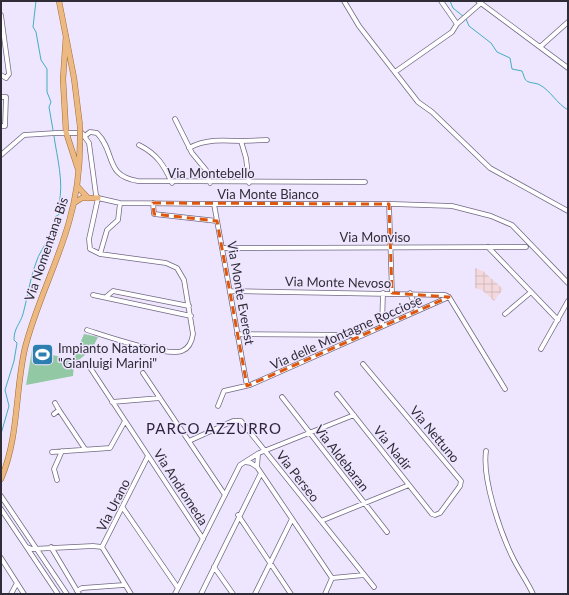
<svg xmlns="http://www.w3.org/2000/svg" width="569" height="595" font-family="Lato,sans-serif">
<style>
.industrial{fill:url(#industrial-grid)}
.grass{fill:#93c8a5}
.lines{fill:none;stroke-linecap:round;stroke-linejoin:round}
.stream{stroke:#43adc0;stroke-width:1}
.minor-casing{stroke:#726882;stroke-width:5.5}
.major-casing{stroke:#a26a32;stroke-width:6}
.minor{stroke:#fff;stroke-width:4}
.major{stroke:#ecb982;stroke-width:5}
.major-bridge-casing{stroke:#a26a32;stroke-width:6;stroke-linecap:butt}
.major-bridge{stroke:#ecb982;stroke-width:5}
.marked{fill:none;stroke:#df570e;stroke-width:3;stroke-dasharray:8 5;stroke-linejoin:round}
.labels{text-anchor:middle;stroke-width:3;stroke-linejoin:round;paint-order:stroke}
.street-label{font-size:13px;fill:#302c37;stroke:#eee6fe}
.poi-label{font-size:13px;fill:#302c37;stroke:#eee6fe;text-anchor:start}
.quarter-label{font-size:15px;letter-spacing:1px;fill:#2f263d;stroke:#eee6fe}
</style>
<defs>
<pattern id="industrial-grid" width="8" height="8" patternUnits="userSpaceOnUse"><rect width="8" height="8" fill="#f3d9dd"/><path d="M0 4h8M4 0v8" fill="none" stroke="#d1babe"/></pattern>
</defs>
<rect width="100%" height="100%" fill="#eee6fe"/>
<path class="industrial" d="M475,268L483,271L503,289L494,301L482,290L475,288Z"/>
<path class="grass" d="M84,334L98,337L92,349L74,364L73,376L26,385L32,350L73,360Z"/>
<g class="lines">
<path class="stream" d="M36,1L33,27L36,32L41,60L47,69V92L51,102L49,107L53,130
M450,1L453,8L464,17
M466,19L469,26L491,43L497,52L510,58L512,69L522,71C523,73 524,77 525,79C528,84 535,82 540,85C551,91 556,103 568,110
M1,434L9,406L5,390L14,361L17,343L14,340C14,328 20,324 23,314C28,295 30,278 37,260C40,251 47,244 49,234L53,232L56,221L55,217L61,213L62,207L59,204C64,181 57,158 54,136"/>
<defs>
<path id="minor" d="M344,1L359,26L418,102L432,112L490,168L568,211
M441,1L457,24L481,3
M478,1L568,68
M1,15L9,74L6,78L1,75
M540,47L568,22
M395,72L452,32L457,24
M1,97H6L5,126H1
M175,119L192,153L206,170L210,183
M85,136L90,132L97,133C116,152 104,176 138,181L365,182
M241,141L267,140
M139,145C157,154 164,165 172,183
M189,148C205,139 223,140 241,141L246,158L249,183
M1,155L24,135L56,133H82L89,143L96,195L98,198L120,203L214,204H393L452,206L491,216L512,225L568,283
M153,203L154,214L217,221
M214,204L247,386
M389,204L392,293
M488,247L558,320
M223,248L526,247
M100,254L107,230L118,220L120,203
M410,293L417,311
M93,295L191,316
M106,297L113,291L189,306
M449,297L505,389
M505,314L531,292
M382,326L383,293
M87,330C106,336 166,357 182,351C190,348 192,341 193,334L184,280L177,268L166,263L100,254L90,249L89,239L98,198
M237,334L359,335
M541,349L568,301
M89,366L203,539
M143,373L225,495
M337,394L432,514L435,515L440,513L460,486L461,481L363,364
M282,397L387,532
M112,402L160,398
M55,403L59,410
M218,406L224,391L250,385L449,297L445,295L230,291
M54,414L59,410L85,449
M189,441L233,421H241L374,587
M486,451C482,479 500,531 512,556C518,569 527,581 533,594
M52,452L110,448L125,421
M245,462L251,463L257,467L332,578
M257,467L258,454
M57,480L54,469L62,451
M1,496L67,594
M123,508L178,588
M1,509L58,594
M238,515L291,594
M321,521L409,485
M27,547L32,549L93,546L102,547
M51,547L79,594
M102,547L148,456
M102,547L131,594
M1,558L24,594
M214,567L233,594
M77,591L82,588L124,585
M11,594L17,583
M175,594L240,465L259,453L354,415
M201,594L261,473
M255,594L292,519
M325,594L332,578L364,575"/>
<path id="major" d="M59,1L74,78L80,126
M66,36L63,79L66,132L78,169
M77,186L88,198
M74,203L82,198H98
M1,479C19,437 15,391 25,348C36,304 57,265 69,222C77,195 80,169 80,141"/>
</defs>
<use href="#minor" class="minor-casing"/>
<use href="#major" class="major-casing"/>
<use href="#minor" class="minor"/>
<use href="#major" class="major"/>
<defs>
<path id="major-bridge" d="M80,126V141"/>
</defs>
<use href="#major-bridge" class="major-bridge-casing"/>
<use href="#major-bridge" class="major-bridge"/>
</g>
<path class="marked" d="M153,203L389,204L392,293L449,297L247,386L217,221L154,214Z"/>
<defs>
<symbol id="stadium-square" viewBox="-11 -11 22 22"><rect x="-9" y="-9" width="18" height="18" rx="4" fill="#2d7fb0" stroke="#eee6fe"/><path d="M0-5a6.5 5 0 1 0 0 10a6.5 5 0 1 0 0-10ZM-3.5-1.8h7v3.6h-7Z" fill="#fff"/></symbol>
</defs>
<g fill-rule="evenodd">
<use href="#stadium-square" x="30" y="342" width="25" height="25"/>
</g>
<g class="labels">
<g class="street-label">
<text x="211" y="178">Via Montebello</text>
<text x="268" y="199">Via Monte Bianco</text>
<text x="375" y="242">Via Monviso</text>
<text transform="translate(46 249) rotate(-71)" y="5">Via Nomentana Bis</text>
<text transform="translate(338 282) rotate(1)" y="5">Via Monte Nevoso</text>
<text transform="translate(241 293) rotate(80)" y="5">Via Monte Everest</text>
<text transform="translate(346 332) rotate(-24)" y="5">Via delle Montagne Rocciose</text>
<text transform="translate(435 434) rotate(50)" y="5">Via Nettuno</text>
<text transform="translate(393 448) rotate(51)" y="5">Via Nadir</text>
<text transform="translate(342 458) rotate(52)" y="5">Via Aldebaran</text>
<text transform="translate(298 476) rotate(52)" y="5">Via Perseo</text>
<text transform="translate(181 487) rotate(57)" y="5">Via Andromeda</text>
<text transform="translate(113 505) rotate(-63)" y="5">Via Urano</text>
</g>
<g class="poi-label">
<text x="58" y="353">Impianto Natatorio<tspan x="58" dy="15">"Gianluigi Marini"</tspan></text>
</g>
<g class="quarter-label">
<text x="214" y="434">PARCO AZZURRO</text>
</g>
</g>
<rect width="569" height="595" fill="none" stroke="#302c37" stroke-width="4"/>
</svg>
